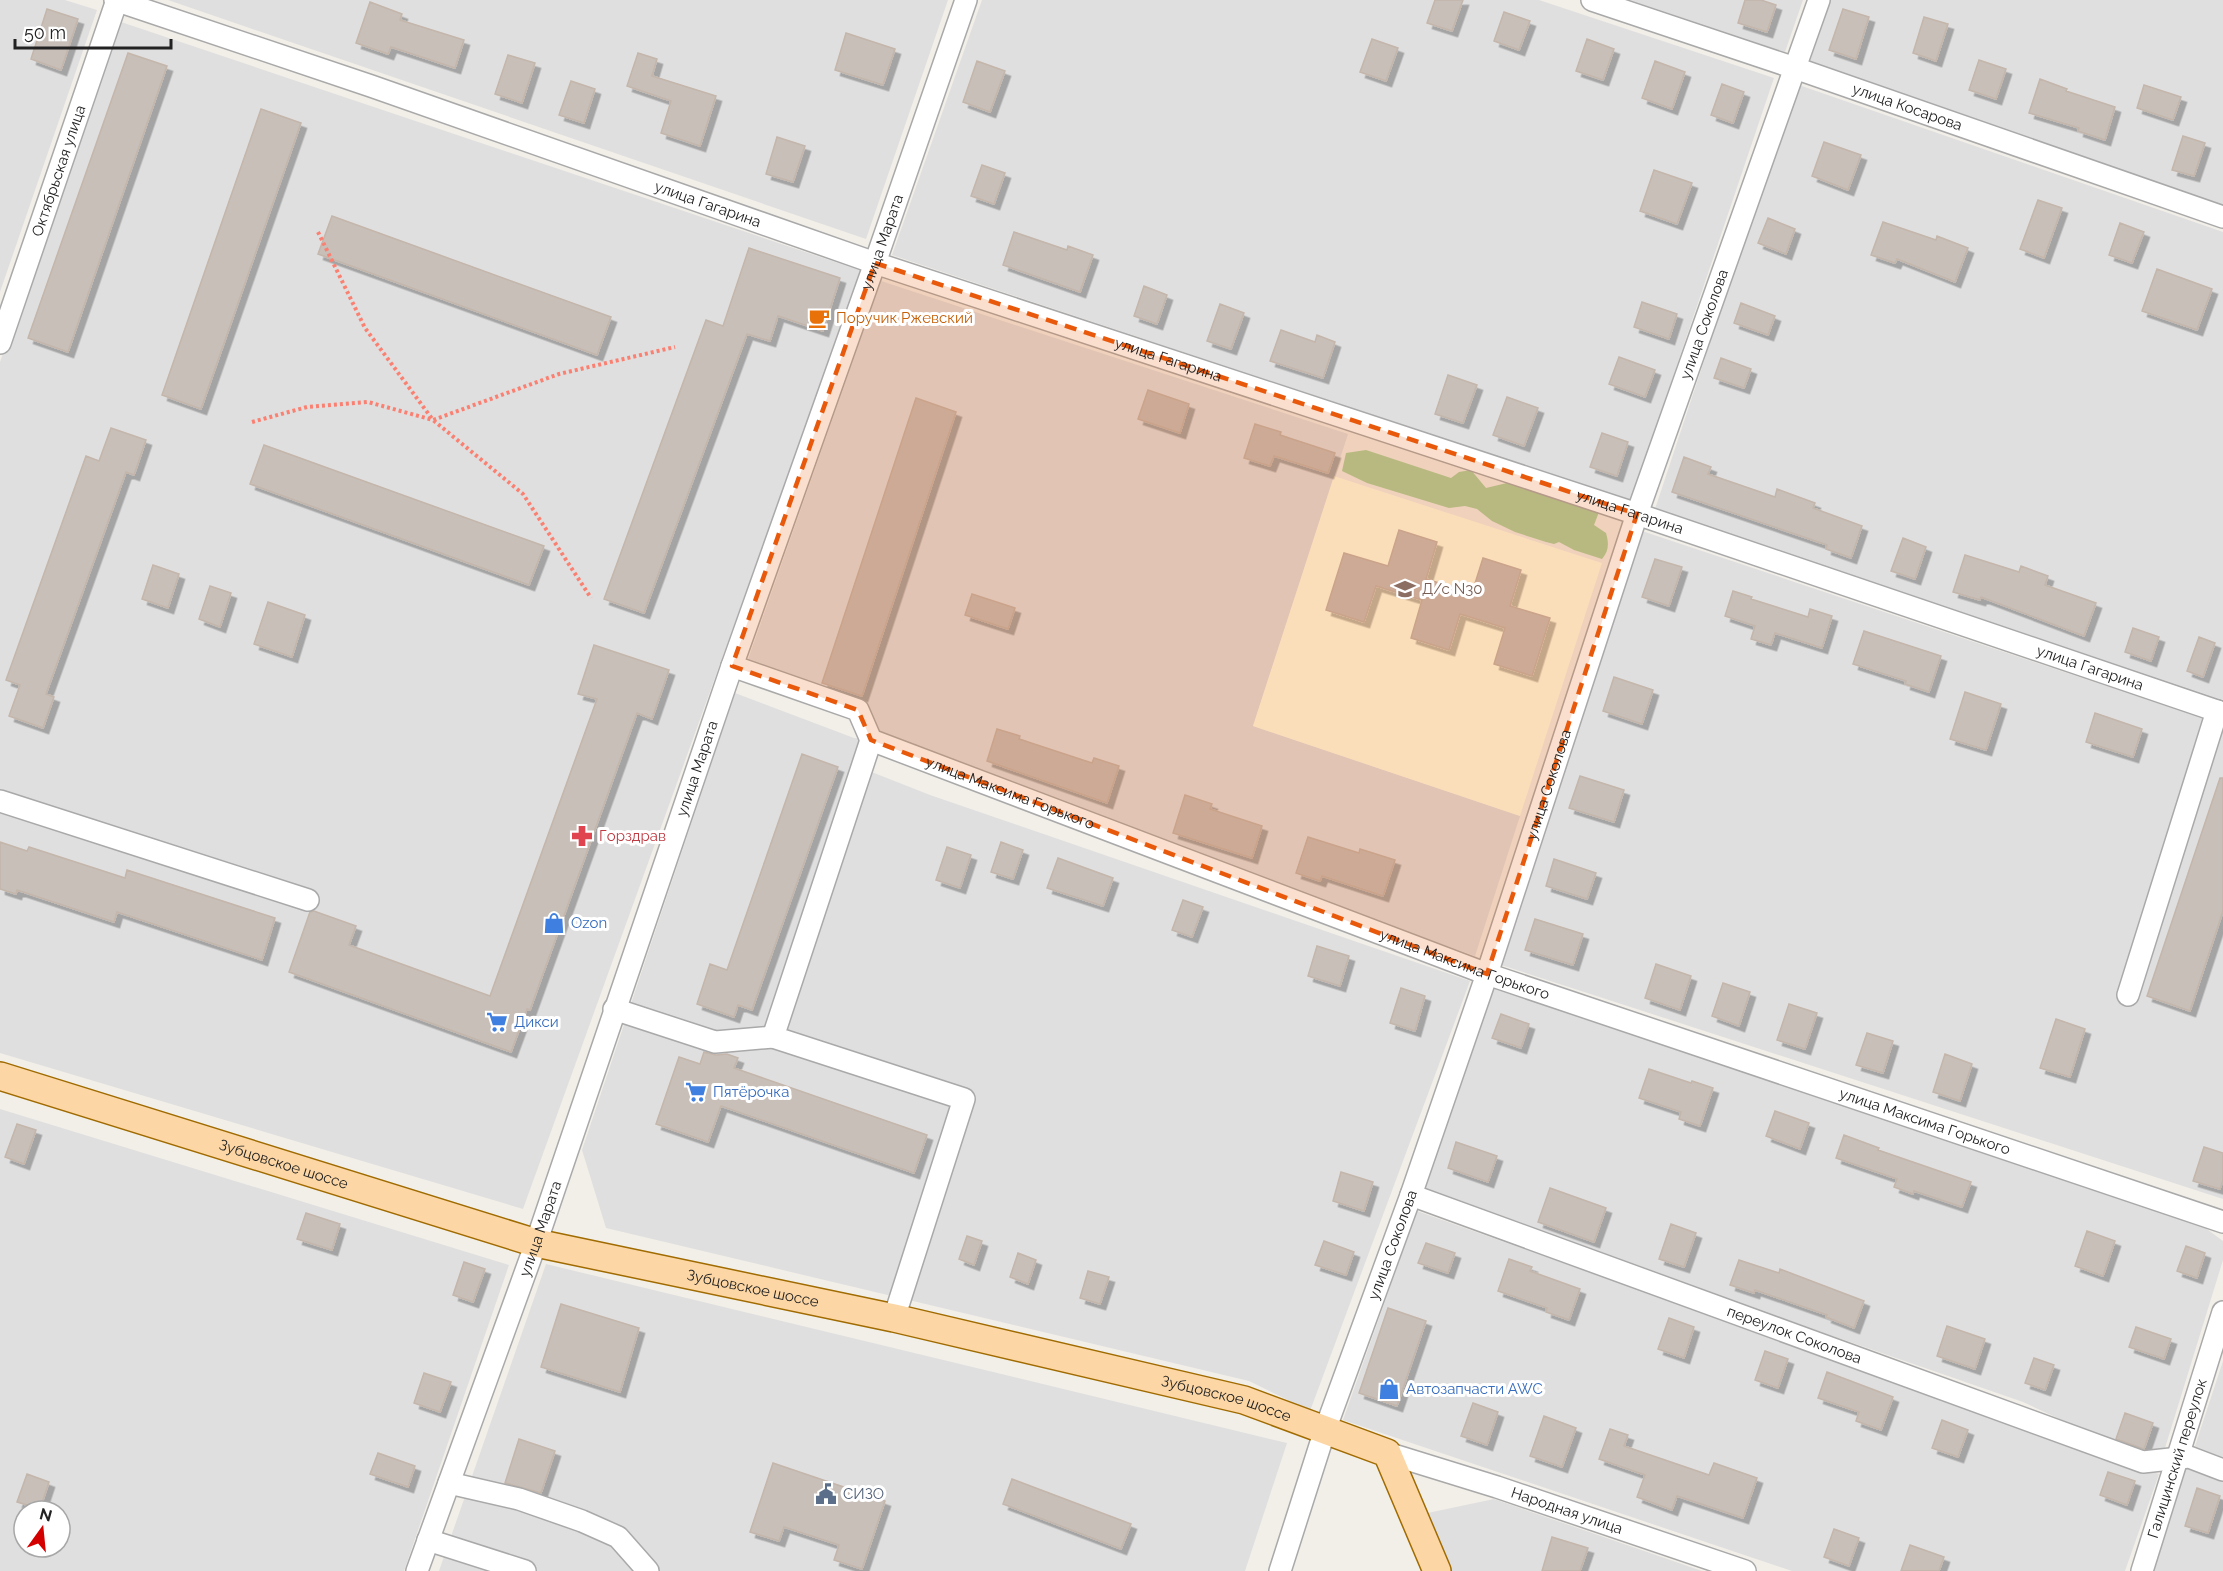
<svg xmlns="http://www.w3.org/2000/svg" width="2223" height="1571" font-family="Raleway,sans-serif">
<style>
.residential{fill:#e0dfdf;fill-rule:evenodd}
.education{fill:#ffffe5}
.forest{fill:#add19e}
.building{fill:#c7bfb8;stroke:#c4b6ab;stroke-width:1.5;filter:url(#shadow)}
.lines{fill:none;stroke-linecap:round;stroke-linejoin:round}
.minor-casing{stroke:#a9a9a9;stroke-width:24}
.major-casing{stroke:#a06b00;stroke-width:30}
.path{stroke:#fa8072;stroke-width:4;stroke-dasharray:3 3;stroke-linecap:butt}
.minor{stroke:#fff;stroke-width:21}
.major{stroke:#fcd6a4;stroke-width:27}
.marked{fill:#e8590c;fill-opacity:0.2;stroke:#e8590c;stroke-width:4.5;stroke-dasharray:12 8;stroke-linejoin:round}
.labels{text-anchor:middle;stroke-width:6;stroke-linejoin:round;paint-order:stroke}
.street-label{font-size:15px;fill:#222;stroke:#fff}
.food-label{font-size:15px;fill:#c56008;stroke:#fff;text-anchor:start}
.education-label{font-size:15px;fill:#785e54;stroke:#fff;text-anchor:start}
.health-label{font-size:15px;fill:#be3a42;stroke:#fff;text-anchor:start}
.shop-label{font-size:15px;fill:#366cbe;stroke:#fff;text-anchor:start}
.service-label{font-size:15px;fill:#4e5e75;stroke:#fff;text-anchor:start}
</style>
<defs>
<filter id="shadow"><feDropShadow dx="5.5" dy="5.5" stdDeviation="0" flood-color="#0004"/></filter>
</defs>
<rect width="100%" height="100%" fill="#f2efe9"/>
<path class="residential" d="M0,0H65L97,10L0,292Z
M168,0H948L866,239Z
M982,0H1539L1774,78L1631,501L892,255Z
M1630,0H1803L1785,52Z
M1831,0H2223V208L1809,64Z
M118,21L862,271L523,1209L0,1053V362Z
M1796,84L2223,232V700L1655,509Z
M881,281L1348,434L1253,726L1520,816L1475,956L972,776L897,752L871,720L745,668Z
M1642,531L2223,725V1199L1501,965Z
M735,693L854,738L871,740L864,769L930,795L1470,981L1310,1411L1249,1381L606,1228L582,1150Z
M1493,986L2204,1227L2223,1241V1260L2165,1448L2142,1457L2023,1402L1827,1334L1424,1187Z
M0,1109L509,1265L404,1571H0ZM24,1511H60V1547H24Z
M1417,1211L2159,1474L2125,1571H1792L1343,1420Z
M546,1264L1287,1443L1245,1571H439Z
M2223,1361V1458L2195,1446Z
M2185,1465L2223,1480V1571H2150Z
M1494,1499L1702,1571H1447L1423,1514Z"/>
<path class="education" d="M1334,476L1602,563L1520,816L1253,726Z"/>
<path class="forest" d="M1366,450L1451,478L1459,472L1471,470L1486,488L1511,482L1551,492L1554,498L1599,512L1594,525L1606,533C1609,543 1609,551 1602,559L1574,550L1559,542L1554,544L1546,542L1515,532L1492,521L1477,509L1465,506L1449,508L1367,483L1342,471L1346,453Z"/>
<path class="building" d="M1435,0H1463L1452,31L1427,23Z
M1745,0H1761L1776,5L1767,32L1738,23Z
M370,2L402,14L400,20L464,40L455,68L391,47L388,54L356,43Z
M47,9L78,19L61,70L31,59Z
M1843,9L1869,17L1856,59L1829,50Z
M1504,12L1530,21L1519,50L1494,41Z
M1924,17L1948,24L1936,61L1913,53Z
M846,33L895,49L883,85L835,70Z
M1372,39L1398,48L1386,81L1360,72Z
M1587,39L1614,49L1603,80L1576,71Z
M128,53L167,66L68,352L28,338Z
M638,53L657,59L652,76L716,96L700,146L661,133L671,101L627,86Z
M508,55L535,63L522,103L495,94Z
M1979,60L2006,69L1996,99L1969,90Z
M977,61L1005,71L990,112L963,102Z
M1655,61L1685,72L1672,109L1642,98Z
M2040,79L2067,89L2066,91L2115,107L2105,140L2078,131L2079,128L2029,113Z
M571,81L595,89L584,123L559,115Z
M1722,84L1744,92L1733,123L1711,115Z
M2144,85L2181,97L2173,120L2137,108Z
M261,109L301,123L201,409L162,395Z
M2183,136L2205,143L2194,176L2172,170Z
M777,137L805,146L793,182L766,174Z
M1824,142L1861,155L1848,190L1812,176Z
M982,165L1005,173L994,204L971,196Z
M1654,170L1692,183L1677,224L1640,211Z
M2038,200L2062,208L2044,258L2020,249Z
M332,216L611,317L597,355L318,254Z
M1768,218L1795,229L1786,254L1758,243Z
M1883,222L1936,240L1937,236L1968,248L1955,282L1897,259L1895,263L1871,255Z
M2120,223L2144,232L2132,263L2109,255Z
M1014,232L1067,250L1068,246L1093,255L1080,292L1003,265Z
M749,248L840,278L823,331L778,316L770,341L747,334L644,613L604,599L706,320L723,326Z
M2157,269L2212,289L2197,330L2142,311Z
M1144,286L1167,295L1157,324L1134,316Z
M1642,302L1677,314L1669,339L1634,327Z
M1741,303L1775,316L1768,335L1734,323Z
M1220,304L1244,313L1231,349L1207,341Z
M1281,330L1315,342L1317,335L1335,342L1323,378L1270,361Z
M1619,357L1655,370L1645,397L1609,384Z
M1721,358L1751,369L1744,388L1714,378Z
M1448,375L1477,385L1463,423L1435,414Z
M1148,390L1189,404L1180,433L1138,419Z
M1507,397L1538,408L1524,446L1493,435Z
M916,398L956,412L862,696L822,683Z
M1255,424L1281,432L1280,435L1335,453L1328,473L1274,456L1270,466L1244,458Z
M111,428L146,440L134,475L126,472L46,694L54,697L43,728L9,716L20,685L6,680L86,456L99,461Z
M1602,433L1628,442L1617,476L1590,467Z
M264,445L544,546L529,585L250,484Z
M1684,457L1711,467L1708,474L1775,497L1777,489L1815,503L1813,508L1862,526L1851,558L1826,549L1827,545L1672,492Z
M1399,530L1437,542L1426,579L1472,593L1483,558L1521,570L1510,606L1550,618L1532,676L1494,664L1505,628L1460,614L1449,650L1411,638L1422,600L1376,586L1364,622L1326,610L1344,553L1388,566Z
M1903,538L1926,547L1915,579L1891,571Z
M1965,555L2019,572L2021,566L2048,576L2045,585L2096,603L2084,636L1981,597L1980,600L1953,592Z
M1655,559L1682,567L1669,606L1642,597Z
M153,565L179,574L168,608L142,599Z
M210,586L231,593L220,627L199,619Z
M1733,591L1752,597L1751,599L1808,617L1810,609L1832,616L1822,648L1775,633L1771,645L1751,639L1755,626L1725,616Z
M972,594L1015,608L1008,629L965,615Z
M268,602L305,615L292,657L254,644Z
M2133,628L2159,637L2151,661L2125,652Z
M1864,631L1941,656L1929,692L1905,684L1906,681L1853,664Z
M2199,637L2215,643L2203,677L2187,671Z
M594,645L669,670L652,719L637,713L530,1010L527,1009L511,1052L289,972L310,912L314,911L356,926L349,945L490,996L597,699L578,694Z
M1614,677L1653,690L1642,724L1603,711Z
M1965,692L2001,704L1986,750L1950,739Z
M2095,713L2142,729L2133,757L2086,742Z
M997,729L1020,736L1019,739L1092,763L1094,758L1119,766L1107,803L987,761Z
M802,754L838,767L752,1010L738,1005L734,1017L697,1004L710,964L727,970Z
M1580,776L1624,790L1614,822L1569,808Z
M2220,778H2223V911L2190,1011L2147,996Z
M1185,795L1212,804L1210,809L1262,826L1252,858L1173,833Z
M1308,837L1359,853L1360,849L1395,860L1383,896L1322,876L1320,881L1296,873Z
M0,842L27,851L29,847L125,878L127,870L275,918L262,960L117,912L114,922L17,890L16,894L0,889Z
M1001,842L1023,850L1013,879L991,872Z
M947,847L971,855L960,888L936,880Z
M1058,858L1113,878L1103,906L1047,888Z
M1554,859L1596,873L1587,899L1546,886Z
M1183,900L1203,907L1192,937L1172,930Z
M1535,919L1583,934L1573,965L1525,950Z
M1317,946L1349,956L1340,986L1308,976Z
M1656,964L1691,976L1680,1010L1645,998Z
M1723,983L1750,992L1739,1026L1712,1016Z
M1401,988L1425,996L1415,1031L1390,1023Z
M1789,1004L1817,1013L1805,1049L1777,1040Z
M1501,1014L1529,1024L1521,1048L1492,1038Z
M2056,1019L2085,1029L2070,1077L2040,1068Z
M1867,1033L1893,1041L1883,1073L1856,1065Z
M704,1052L716,1055L727,1054L738,1058L734,1068L927,1135L914,1173L721,1106L708,1142L656,1124L679,1057L700,1064Z
M1945,1054L1972,1064L1960,1101L1933,1092Z
M1649,1069L1691,1083L1692,1081L1713,1088L1700,1126L1679,1119L1681,1112L1639,1098Z
M1775,1111L1809,1123L1800,1149L1766,1136Z
M17,1124L36,1130L24,1164L5,1157Z
M1844,1135L1879,1148L1878,1150L1971,1182L1962,1207L1914,1191L1913,1194L1894,1187L1897,1179L1836,1158Z
M1456,1142L1497,1156L1488,1182L1448,1168Z
M2204,1147L2223,1153V1180L2220,1189L2193,1181Z
M1341,1172L1373,1182L1364,1211L1333,1201Z
M1550,1188L1606,1208L1594,1242L1538,1222Z
M306,1213L340,1224L332,1250L297,1239Z
M1671,1224L1696,1233L1684,1267L1659,1259Z
M2087,1231L2115,1241L2103,1276L2075,1266Z
M967,1236L982,1241L974,1265L959,1259Z
M1324,1241L1354,1252L1346,1275L1315,1265Z
M1426,1243L1455,1253L1448,1273L1418,1263Z
M2186,1246L2205,1253L2197,1278L2177,1271Z
M1018,1253L1036,1260L1028,1284L1010,1277Z
M1509,1259L1532,1267L1530,1271L1580,1289L1569,1320L1546,1312L1547,1308L1498,1291Z
M1739,1260L1779,1273L1780,1269L1864,1301L1854,1328L1826,1317L1827,1315L1755,1290L1754,1293L1730,1285Z
M464,1262L485,1269L473,1302L453,1295Z
M1088,1271L1109,1277L1100,1304L1080,1298Z
M561,1304L639,1328L620,1392L541,1367Z
M1388,1308L1426,1321L1397,1406L1359,1393Z
M1669,1318L1694,1327L1684,1358L1658,1349Z
M1947,1326L1985,1339L1975,1369L1937,1356Z
M2136,1327L2171,1339L2164,1359L2129,1347Z
M1765,1351L1788,1359L1778,1388L1755,1380Z
M2034,1358L2054,1365L2045,1390L2025,1383Z
M1827,1372L1893,1397L1881,1430L1856,1421L1859,1412L1818,1398Z
M424,1373L451,1382L440,1412L414,1403Z
M1473,1403L1498,1412L1487,1445L1461,1436Z
M2125,1413L2153,1423L2144,1449L2116,1439Z
M1544,1416L1576,1428L1562,1467L1530,1456Z
M1942,1420L1968,1430L1958,1457L1932,1448Z
M1610,1429L1628,1435L1624,1446L1709,1475L1714,1463L1757,1478L1743,1518L1677,1496L1672,1510L1637,1497L1645,1475L1599,1459Z
M519,1439L555,1451L541,1493L505,1483Z
M378,1453L415,1466L408,1487L370,1474Z
M773,1463L885,1501L862,1569L834,1560L839,1545L784,1527L779,1541L750,1532Z
M2108,1472L2135,1481L2127,1505L2100,1495Z
M27,1474L49,1482L40,1509L17,1502Z
M1012,1479L1131,1524L1121,1549L1003,1504Z
M2197,1488L2220,1496L2208,1533L2185,1526Z
M1834,1529L1859,1538L1849,1566L1824,1557Z
M1552,1537L1588,1548L1580,1571H1542Z
M1910,1545L1944,1557L1939,1571H1901Z"/>
<g class="lines">
<defs>
<g id="minor">
<path id="s1" d="M115,0L371,86L875,263L1637,514L2223,713"/>
<path id="s2" d="M1592,0L1795,68L2223,217"/>
<path id="s3" d="M0,343L117,0"/>
<path id="s4" d="M732,666L858,710L871,740L1487,974L2223,1222"/>
<path d="M871,740L773,1037L964,1099L894,1318"/>
<path d="M0,801L308,900"/>
<path d="M2128,995L2217,711"/>
<path d="M614,1009L715,1042L773,1037"/>
<path id="s5" d="M1411,1195L2143,1462L2189,1457L2223,1470"/>
<path id="s6" d="M1387,1453L1497,1487L1745,1571"/>
<path d="M449,1483L519,1499L582,1521L618,1537L648,1571"/>
<path d="M428,1540L525,1571"/>
<path id="s7" d="M417,1571L536,1243L732,666L875,263L966,0"/>
<path id="s8" d="M1280,1571L1325,1430L1411,1195L1487,974L1637,514L1819,0"/>
<path id="s9" d="M2142,1571L2223,1312"/>
</g>
<g id="major">
<path id="s10" d="M0,1076L536,1243L894,1318L1244,1400L1387,1453L1437,1571"/>
</g>
</defs>
<use href="#minor" class="minor-casing"/>
<use href="#major" class="major-casing"/>
<path class="path" d="M318,232L365,328L433,420L523,494L591,598
M252,422L307,407L368,402L433,420L559,374L675,347"/>
<use href="#minor" class="minor"/>
<use href="#major" class="major"/>
</g>
<path class="marked" d="M875,263L1637,514L1487,974L871,740L858,710L732,666Z"/>
<defs>
<symbol id="cafe-bare" viewBox="-9 -9 18 18"><path d="M-5.5-4.5H6V0H3Q3 3.5 0 3.5H-2.5Q-5.5 3.5-5.5 0ZM3-3.2v2h1.7v-2ZM-6 4.5H4V6H-6Z" fill="#e8710a" stroke="#fff" stroke-width="2.5" paint-order="stroke"/></symbol>
<symbol id="school-bare" viewBox="-9 -9 18 18"><path d="M0-5L7-2L0 1L-7-2ZM-4 1L0 2.5L4 1V4Q0 6-4 4Z" fill="#8d6e63" stroke="#fff" stroke-width="2.5" paint-order="stroke"/></symbol>
<symbol id="pharmacy-bare" viewBox="-9 -9 18 18"><path d="M-2-6h4v4h4v4h-4v4h-4v-4h-4v-4h4Z" fill="#e0444e" stroke="#fff" stroke-width="2.5" paint-order="stroke"/></symbol>
<symbol id="shop-bare" viewBox="-9 -9 18 18"><path d="M-5-2.5h2.3a2.7 3.5 0 0 1 5.4 0H5L5.5 6h-11ZM-1.5-2.5h3a1.5 2.3 0 0 0-3 0Z" fill="#3f7fe0" stroke="#fff" stroke-width="2.5" paint-order="stroke"/></symbol>
<symbol id="supermarket-bare" viewBox="-9 -9 18 18"><path d="M-6-5.5h2.5l.6 2H6L4.5 2H-2.5L-4.4-4H-6ZM-1.5 3.2a1.3 1.3 0 1 0 .1 0ZM3 3.2a1.3 1.3 0 1 0 .1 0Z" fill="#3f7fe0" stroke="#fff" stroke-width="2.5" paint-order="stroke"/></symbol>
<symbol id="civic-bare" viewBox="-9 -9 18 18"><path d="M-.6-6.5H3V-4.5H.6V-3L4-1V1h2V6H-6V1h2V-1L-.6-3ZM-1.2 2.5V6h2.4V2.5Z" fill="#5c6f8a" stroke="#fff" stroke-width="2.5" paint-order="stroke"/></symbol>
</defs>
<g fill-rule="evenodd">
<use href="#cafe-bare" x="804" y="303" width="30" height="30"/>
<use href="#school-bare" x="1390" y="574" width="30" height="30"/>
<use href="#pharmacy-bare" x="567" y="821" width="30" height="30"/>
<use href="#shop-bare" x="539" y="908" width="30" height="30"/>
<use href="#supermarket-bare" x="482" y="1007" width="30" height="30"/>
<use href="#supermarket-bare" x="681" y="1077" width="30" height="30"/>
<use href="#shop-bare" x="1374" y="1374" width="30" height="30"/>
<use href="#civic-bare" x="811" y="1479" width="30" height="30"/>
</g>
<g class="labels">
<g class="street-label">
<text dy="5" stroke="none"><textPath href="#s2" startOffset="333">улица Косарова</textPath></text>
<text dy="5" stroke="none"><textPath href="#s3" startOffset="182">Октябрьская улица</textPath></text>
<text dy="5" stroke="none"><textPath href="#s1" startOffset="627">улица Гагарина</textPath></text>
<text dy="5" stroke="none"><textPath href="#s7" startOffset="1408">улица Марата</textPath></text>
<text dy="5" stroke="none"><textPath href="#s8" startOffset="1317">улица Соколова</textPath></text>
<text dy="5" stroke="none"><textPath href="#s1" startOffset="1113">улица Гагарина</textPath></text>
<text dy="5" stroke="none"><textPath href="#s1" startOffset="1599">улица Гагарина</textPath></text>
<text dy="5" stroke="none"><textPath href="#s1" startOffset="2085">улица Гагарина</textPath></text>
<text dy="5" stroke="none"><textPath href="#s7" startOffset="850">улица Марата</textPath></text>
<text dy="5" stroke="none"><textPath href="#s8" startOffset="831">улица Соколова</textPath></text>
<text dy="5" stroke="none"><textPath href="#s4" startOffset="315">улица Максима Горького</textPath></text>
<text dy="5" stroke="none"><textPath href="#s4" startOffset="801">улица Максима Горького</textPath></text>
<text dy="5" stroke="none"><textPath href="#s4" startOffset="1287">улица Максима Горького</textPath></text>
<text dy="5" stroke="none"><textPath href="#s10" startOffset="297">Зубцовское шоссе</textPath></text>
<text dy="5" stroke="none"><textPath href="#s7" startOffset="364">улица Марата</textPath></text>
<text dy="5" stroke="none"><textPath href="#s8" startOffset="345">улица Соколова</textPath></text>
<text dy="5" stroke="none"><textPath href="#s10" startOffset="783">Зубцовское шоссе</textPath></text>
<text dy="5" stroke="none"><textPath href="#s5" startOffset="408">переулок Соколова</textPath></text>
<text dy="5" stroke="none"><textPath href="#s10" startOffset="1269">Зубцовское шоссе</textPath></text>
<text dy="5" stroke="none"><textPath href="#s9" startOffset="118">Галицинский переулок</textPath></text>
<text dy="5" stroke="none"><textPath href="#s6" startOffset="189">Народная улица</textPath></text>
</g>
<g class="food-label">
<text x="836" y="323">Поручик Ржевский</text>
</g>
<g class="education-label">
<text x="1422" y="594">Д/с N30</text>
</g>
<g class="health-label">
<text x="599" y="841">Горздрав</text>
</g>
<g class="shop-label">
<text x="571" y="928">Ozon</text>
<text x="514" y="1027">Дикси</text>
<text x="713" y="1097">Пятёрочка</text>
<text x="1406" y="1394">Автозапчасти AWC</text>
</g>
<g class="service-label">
<text x="843" y="1499">СИЗО</text>
</g>
</g>
<g transform="translate(42 1529) rotate(15)"><circle r="28" fill="#ffffff" stroke="#a7a7a7" stroke-width="1.5"/>
<path d="M0-4.5L10 22L0 15L-10 22Z" fill="#d40000"/>
<text y="-9" font-size="16" font-weight="bold" text-anchor="middle" fill="#222222">N</text>
</g>
<path d="M15 39v9h156v-9" fill="none" stroke="#222222" stroke-width="3"/>
<text x="24" y="39" font-size="18" fill="#222222" stroke="#ffffff" stroke-width="4.5" paint-order="stroke">50 m</text>
</svg>
